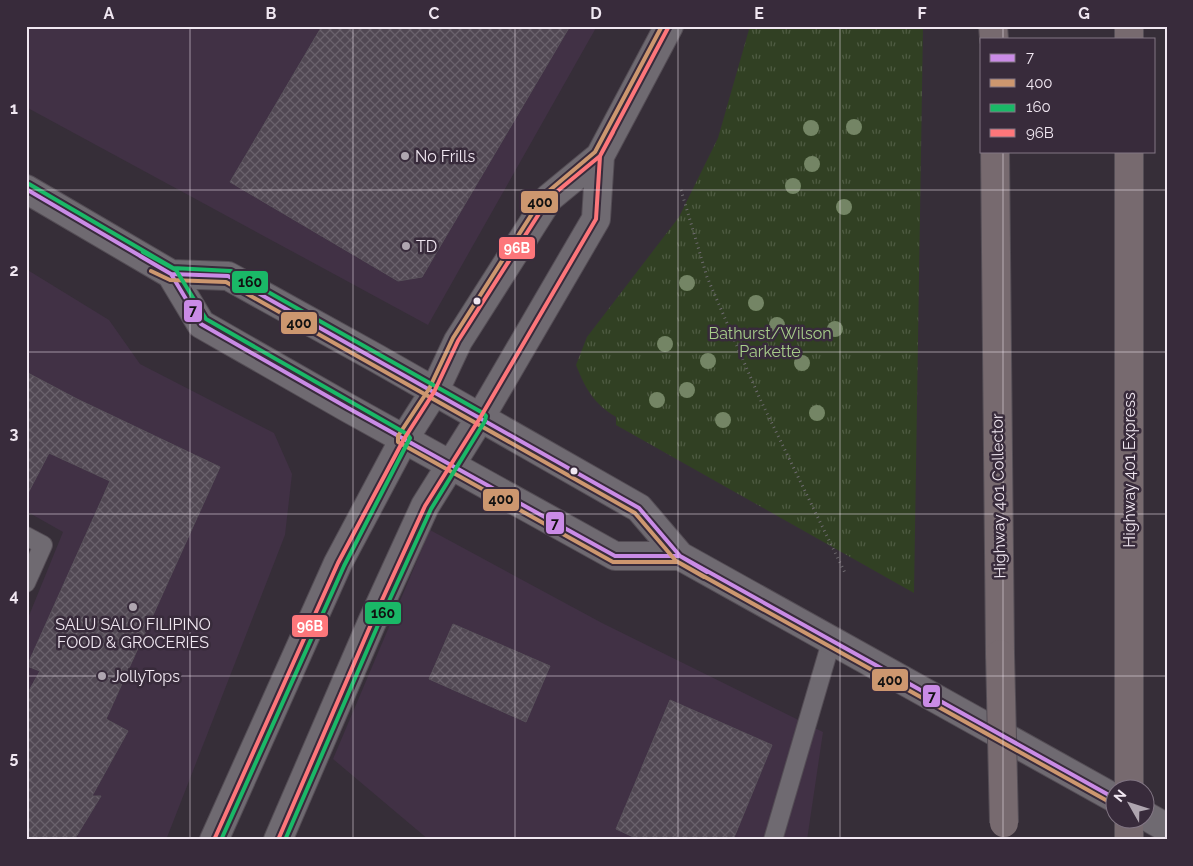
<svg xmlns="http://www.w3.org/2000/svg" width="1193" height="866" font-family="Raleway,sans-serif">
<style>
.built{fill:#413145}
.grass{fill:url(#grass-tufts)}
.building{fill:url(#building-cross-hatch);stroke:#59525b}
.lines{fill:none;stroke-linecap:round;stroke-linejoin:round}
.service-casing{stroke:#544d55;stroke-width:20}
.secondary-casing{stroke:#544d55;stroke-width:30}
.motorway-casing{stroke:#544d55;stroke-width:30}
.path{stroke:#6e6a6f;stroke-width:3;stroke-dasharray:1 4;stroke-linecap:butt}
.service{stroke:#6f6a71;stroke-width:18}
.secondary{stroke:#6f6a71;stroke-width:28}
.motorway{stroke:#776a6f;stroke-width:28}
.motorway-bridge-casing{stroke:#544d55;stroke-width:30;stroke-linecap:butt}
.motorway-bridge{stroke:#776a6f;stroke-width:28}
.bus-1-casing{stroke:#382b3b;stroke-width:8}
.bus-2-casing{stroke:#382b3b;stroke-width:8}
.bus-3-casing{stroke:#382b3b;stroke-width:8}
.bus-4-casing{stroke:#382b3b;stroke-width:8}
.bus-1{stroke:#ca8be6;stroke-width:4}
.bus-2{stroke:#cd976f;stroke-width:4}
.bus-3{stroke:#1ab867;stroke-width:4}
.bus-4{stroke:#fd767a;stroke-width:4}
.tree{fill:#748565}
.grid{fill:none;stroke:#f0e7f1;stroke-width:1;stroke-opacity:0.55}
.poi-dot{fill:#afa6b0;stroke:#382b3b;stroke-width:2}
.bus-dot{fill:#f0e7f1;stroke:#382b3b;stroke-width:2}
.labels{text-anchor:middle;stroke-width:5;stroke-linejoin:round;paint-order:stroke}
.poi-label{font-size:16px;fill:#f0e7f1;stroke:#382b3b;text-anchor:start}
.park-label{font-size:16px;fill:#a7cd8a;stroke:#382b3b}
.street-label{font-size:16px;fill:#f0e7f1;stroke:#382b3b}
.line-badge{stroke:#382b3b;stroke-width:2}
.badge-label{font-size:14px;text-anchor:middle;font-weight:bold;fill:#fff}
.pale-badge-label{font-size:14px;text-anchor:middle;font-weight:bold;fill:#111}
.neatline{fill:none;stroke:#f0e7f1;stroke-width:2}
.grid-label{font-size:16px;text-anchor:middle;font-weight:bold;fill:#f0e7f1}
</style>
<defs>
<pattern id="grass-tufts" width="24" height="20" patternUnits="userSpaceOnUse" patternTransform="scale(1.25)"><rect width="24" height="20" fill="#314023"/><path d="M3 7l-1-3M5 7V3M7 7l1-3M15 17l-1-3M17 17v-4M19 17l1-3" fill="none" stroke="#4f5c43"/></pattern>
<pattern id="building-cross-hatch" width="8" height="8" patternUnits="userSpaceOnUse" patternTransform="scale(1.25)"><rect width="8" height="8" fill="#514853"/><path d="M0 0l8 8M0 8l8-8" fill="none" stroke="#6a626c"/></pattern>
</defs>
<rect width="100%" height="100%" fill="#362e38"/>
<path class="built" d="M26,26H597L428,325L26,107Z
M26,269L109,320L140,364L274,433L292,474L285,535L166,840H26V623L63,532L26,511Z
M430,530L602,623L823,732L807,840H429L333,759Z"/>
<path class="grass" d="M750,26H923L914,593L616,425V417C594,404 585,388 576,365L587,337L679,217L718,138Z"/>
<path class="building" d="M322,26H570L422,277L398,281L230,182Z
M26,372L77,399L220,467L106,719L128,731L92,796H101L74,840H26V696L40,671L27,666L110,481L49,453L26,497Z
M453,624L550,666L526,722L429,679Z
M670,700L772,745L733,840H640L616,829Z"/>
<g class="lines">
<defs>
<path id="service" d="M26,536L43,545L26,583
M773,840L831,642"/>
<path id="secondary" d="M26,189L171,274L228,276L376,358L639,508L680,556L1116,799
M171,274L201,324L348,408L615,556H680
M1146,816L1167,828
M214,840L338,563L404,439L434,392L458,341L549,198L600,156L669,26
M278,840L372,622L425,506L480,418L596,219L600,156"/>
<path id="motorway" d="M993,26L994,39
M1129,39V26
M995,151L1000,654
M1129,788V151
M1129,818V840"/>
</defs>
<use href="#service" class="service-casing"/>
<use href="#secondary" class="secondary-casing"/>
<use href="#motorway" class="motorway-casing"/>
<path class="path" d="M681,190L707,277L760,399L846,575"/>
<use href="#service" class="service"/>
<use href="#secondary" class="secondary"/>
<use href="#motorway" class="motorway"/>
<defs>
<path id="motorway-bridge" d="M1000,654L1004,823"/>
</defs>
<use href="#motorway-bridge" class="motorway-bridge-casing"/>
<use href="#motorway-bridge" class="motorway-bridge"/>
<defs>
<path id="bus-1" d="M26,189L171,274L201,324L348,408L615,556H680L1116,799
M140,256L171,274L228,276L639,508L680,556L707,572"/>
<path id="bus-2" d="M662,26L595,152L544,195L453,338L429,389L398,436V442L613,562H678L1113,804
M151,271L170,280L226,282L635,513L676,561L704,577"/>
<path id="bus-3" d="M29,184L173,268L231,271L483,413L486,416L485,421L431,509L378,625L285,840
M143,252L176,270L206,319L407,434L410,438L344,566L221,840"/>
<path id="bus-4" d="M214,840L338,563L404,439L434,392L458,341L549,198L600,156L669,26
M278,840L372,622L425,506L480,418L596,219L600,156L613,132"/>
</defs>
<use href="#bus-1" class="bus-1-casing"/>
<use href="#bus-2" class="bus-2-casing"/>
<use href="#bus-3" class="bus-3-casing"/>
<use href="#bus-4" class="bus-4-casing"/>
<use href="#bus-1" class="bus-1"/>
<use href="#bus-2" class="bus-2"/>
<use href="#bus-3" class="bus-3"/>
<use href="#bus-4" class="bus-4"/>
</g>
<g class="tree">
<circle cx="854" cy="127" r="8"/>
<circle cx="811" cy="128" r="8"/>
<circle cx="812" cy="164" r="8"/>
<circle cx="793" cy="186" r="8"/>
<circle cx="844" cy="207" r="8"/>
<circle cx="687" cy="283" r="8"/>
<circle cx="756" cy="303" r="8"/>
<circle cx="777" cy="325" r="8"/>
<circle cx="835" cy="329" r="8"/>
<circle cx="665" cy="344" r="8"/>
<circle cx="708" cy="361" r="8"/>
<circle cx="802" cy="363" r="8"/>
<circle cx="687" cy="390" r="8"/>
<circle cx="657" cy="400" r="8"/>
<circle cx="817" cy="413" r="8"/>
<circle cx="723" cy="420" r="8"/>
</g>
<path class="grid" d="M190,26V840M353,26V840M515,26V840M678,26V840M840,26V840M1003,26V39M1003,151V840M26,190H1167M26,352H1167M26,514H1167M26,676H1167"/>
<g class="poi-dot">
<circle cx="405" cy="156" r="5"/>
<circle cx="406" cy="246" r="5"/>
<circle cx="133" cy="607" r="5"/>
<circle cx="102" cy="676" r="5"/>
</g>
<g class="bus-dot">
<circle cx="477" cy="301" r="4.5"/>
<circle cx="574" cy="471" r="4.5"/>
</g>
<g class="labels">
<g class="poi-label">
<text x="415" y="162">No Frills</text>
<text x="416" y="252">TD</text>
<text x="133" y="630" text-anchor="middle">SALU SALO FILIPINO<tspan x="133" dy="18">FOOD &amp; GROCERIES</tspan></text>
<text x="112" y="682">JollyTops</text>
</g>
<g class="park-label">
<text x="770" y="339">Bathurst/Wilson<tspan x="770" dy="18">Parkette</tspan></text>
</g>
<g class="street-label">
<text transform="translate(1129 470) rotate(-90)" y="6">Highway 401 Express</text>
<text transform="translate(998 496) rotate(-91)" y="6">Highway 401 Collector</text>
</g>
</g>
<g class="line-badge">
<rect x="520" y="190" width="39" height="24" rx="5" fill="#cd976f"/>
<rect x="498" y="236" width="38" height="24" rx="5" fill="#fd767a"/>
<rect x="231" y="270" width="38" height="24" rx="5" fill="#1ab867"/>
<rect x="183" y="299" width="20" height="24" rx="5" fill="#ca8be6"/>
<rect x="280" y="311" width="38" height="24" rx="5" fill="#cd976f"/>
<rect x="482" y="488" width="38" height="24" rx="5" fill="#cd976f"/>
<rect x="545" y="511" width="20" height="24" rx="5" fill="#ca8be6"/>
<rect x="364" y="601" width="38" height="24" rx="5" fill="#1ab867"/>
<rect x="291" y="614" width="38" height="24" rx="5" fill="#fd767a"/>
<rect x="871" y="668" width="38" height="24" rx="5" fill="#cd976f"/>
<rect x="922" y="684" width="19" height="24" rx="5" fill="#ca8be6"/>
</g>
<g class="badge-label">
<text x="517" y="253">96B</text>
<text x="310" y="631">96B</text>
</g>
<g class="pale-badge-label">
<text x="540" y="207">400</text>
<text x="250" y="287">160</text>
<text x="193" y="315">7</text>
<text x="299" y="328">400</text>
<text x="501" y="504">400</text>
<text x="555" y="528">7</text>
<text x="383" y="618">160</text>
<text x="890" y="685">400</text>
<text x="932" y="701">7</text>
</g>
<rect width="1193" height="866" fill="none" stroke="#382b3b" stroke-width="55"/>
<rect x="980" y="38" width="175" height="115" fill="#382b3b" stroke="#827684"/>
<rect x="990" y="54" width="25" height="8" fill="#ca8be6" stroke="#827684"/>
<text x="1026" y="62" font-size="15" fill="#f0e7f1">7</text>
<rect x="990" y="79" width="25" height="8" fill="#cd976f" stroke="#827684"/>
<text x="1026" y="88" font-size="15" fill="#f0e7f1">400</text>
<rect x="990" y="104" width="25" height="8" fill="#1ab867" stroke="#827684"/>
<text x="1026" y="112" font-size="15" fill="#f0e7f1">160</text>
<rect x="990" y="129" width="25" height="8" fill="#fd767a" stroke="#827684"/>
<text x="1026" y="138" font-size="15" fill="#f0e7f1">96B</text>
<g transform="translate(1130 804) rotate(309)"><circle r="24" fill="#382b3b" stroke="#827684"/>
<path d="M0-4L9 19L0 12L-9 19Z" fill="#afa6b0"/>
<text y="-8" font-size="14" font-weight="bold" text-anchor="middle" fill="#f0e7f1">N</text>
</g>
<rect x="28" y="28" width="1138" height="810" class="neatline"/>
<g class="grid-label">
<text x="109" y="19">A</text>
<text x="271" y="19">B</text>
<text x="434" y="19">C</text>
<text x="596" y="19">D</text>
<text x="759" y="19">E</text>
<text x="922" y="19">F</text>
<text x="1084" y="19">G</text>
<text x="14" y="114">1</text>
<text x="14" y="276">2</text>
<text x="14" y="439">3</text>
<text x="14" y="601">4</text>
<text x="14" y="763">5</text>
</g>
</svg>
